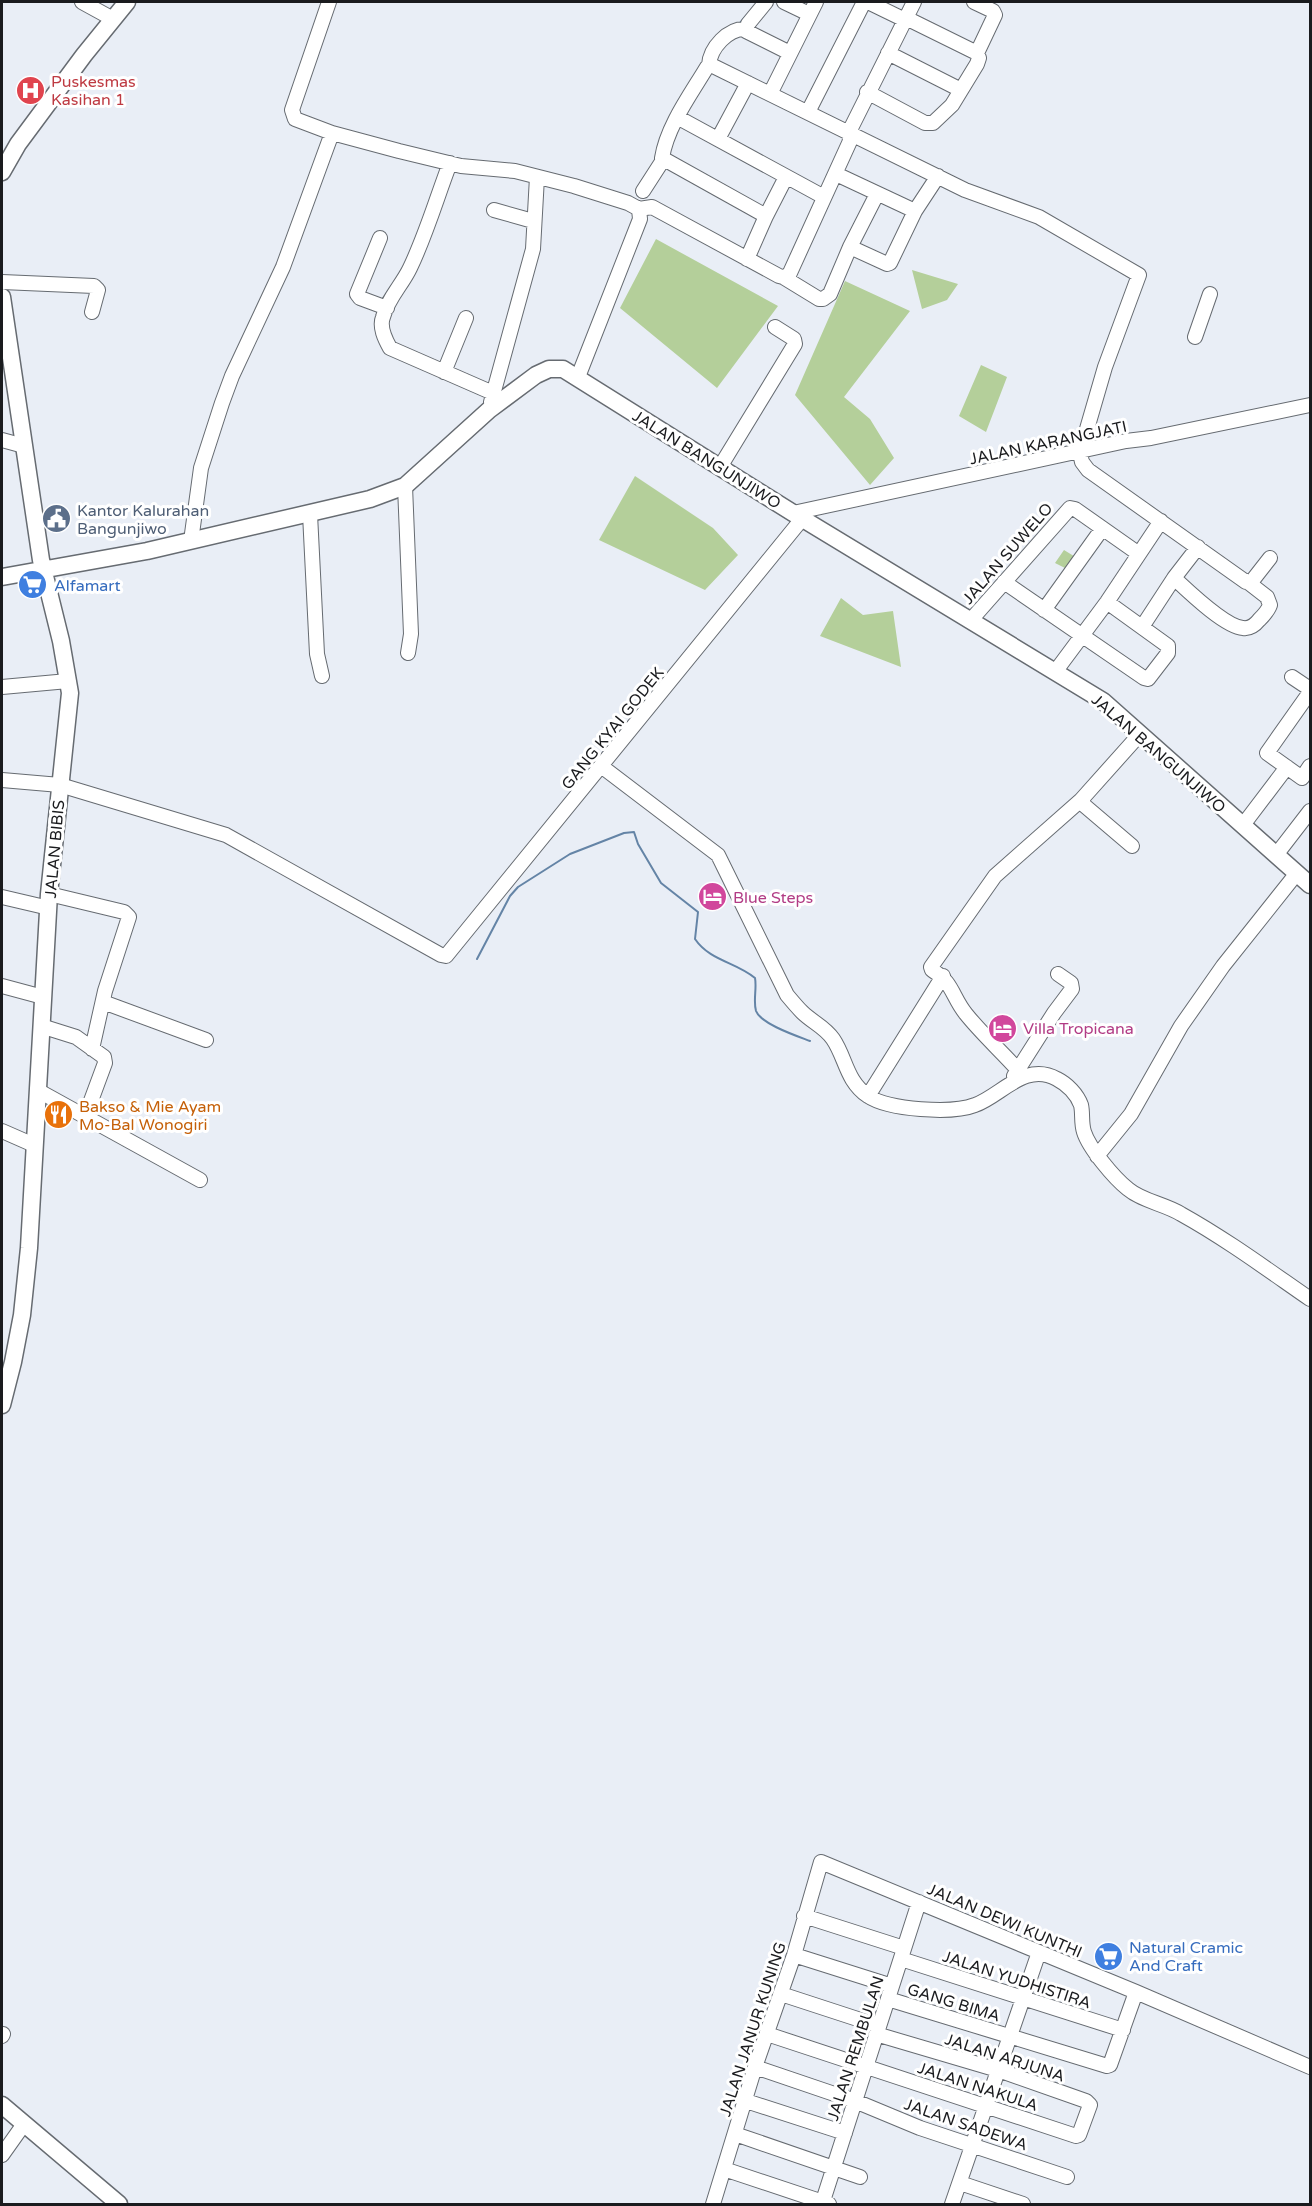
<svg xmlns="http://www.w3.org/2000/svg" width="1312" height="2206" font-family="'Varela Round',sans-serif">
<style>
.green{fill:#b4cf9a}
.lines{fill:none;stroke-linecap:round;stroke-linejoin:round}
.stream{stroke:#6484a6;stroke-width:2}
.minor-casing{stroke:#666b71;stroke-width:16}
.major-casing{stroke:#666b71;stroke-width:19}
.minor{stroke:#fff;stroke-width:14}
.major{stroke:#fff;stroke-width:16}
.labels{text-anchor:middle;stroke-width:6;stroke-linejoin:round;paint-order:stroke}
.health-label{font-size:16px;fill:#be3a42;stroke:#fff;text-anchor:start}
.street-label{font-size:16px;fill:#1a1b1e;stroke:#fff}
.service-label{font-size:16px;fill:#4e5e75;stroke:#fff;text-anchor:start}
.shop-label{font-size:16px;fill:#366cbe;stroke:#fff;text-anchor:start}
.hotel-label{font-size:16px;fill:#b23c85;stroke:#fff;text-anchor:start}
.food-label{font-size:16px;fill:#c56008;stroke:#fff;text-anchor:start}
</style>
<rect width="100%" height="100%" fill="#e9eef6"/>
<path class="green" d="M656,239L778,306L717,388L620,308Z
M912,270L958,284L947,300L922,309Z
M845,281L910,311L844,397L870,419L894,458L870,485L795,395Z
M981,365L1007,377L986,432L959,416Z
M635,476L713,528L738,555L705,590L599,540Z
M1064,550L1077,558L1069,570L1055,563Z
M841,598L863,615L893,611L901,667L820,636Z"/>
<g class="lines">
<path class="stream" d="M740,23L747,15
M477,959L510,896L518,887L570,854L624,833L634,832L638,844L661,883L698,912L695,939C710,961 736,962 755,978C757,988 753,1001 756,1011C761,1024 797,1036 810,1041"/>
<defs>
<path id="minor" d="M82,2L113,19
M329,2L294,104L292,110L295,119L332,133L399,151L461,166L515,171L574,186L628,203L639,209L640,219L578,377
M766,2L748,24L746,31L790,53
M784,2L809,14
M868,2L905,20
M906,18L977,53
M888,53L961,90
M709,65C710,48 728,28 746,29
M867,92L925,123H933L952,105L977,64L979,58L977,53L995,15L993,11L974,2
M770,94L816,2
M808,112L864,2
M677,117L824,197
M718,139L748,83
M450,163C437,197 426,235 410,268C402,285 388,298 383,317C379,327 385,339 390,348L493,393
M836,174L915,211
M643,191L663,160
M639,209L652,207L779,276L783,277L789,275L850,141L849,132L914,2
M494,210L533,221
M766,216L786,177
M380,238L357,294L360,298L387,308
M850,247L887,264L890,263L915,211L938,176
M747,259L766,216L662,158C667,126 691,94 707,67L711,65L965,190L1039,217L1139,275L1105,367L1080,453L1082,462L1088,470L1246,582L1252,581L1270,558
M783,277L819,299H823L830,294L850,247L877,194
M2,282L94,286L98,290L92,312
M1195,337L1210,294
M444,372L466,318
M491,402L533,249L537,177
M2,440L24,446
M720,467L795,344L794,339L775,327
M405,486L411,634L408,653
M793,513L1126,441L1151,438L1310,405
M310,514L317,654L322,676
M191,541L201,468L222,403L232,376L283,267L332,133
M1198,547L1174,578C1188,591 1225,627 1243,628C1250,629 1255,625 1259,620C1264,615 1268,611 1270,605L1267,597L1249,583
M1004,582L1144,678L1148,679L1168,653V646L1107,602
M1044,610L1102,529
M970,621L1070,508L1075,509L1139,554
M1142,627L1174,578
M1055,672L1107,602L1161,521
M1292,677L1310,689
M2,687L68,681
M1310,692L1267,753L1302,778L1310,766
M601,766L718,855L787,995C792,1001 797,1007 802,1012C812,1022 825,1027 833,1039C846,1058 846,1081 868,1096C889,1110 952,1114 975,1105C1001,1096 1025,1061 1057,1079C1067,1084 1077,1094 1081,1105C1083,1113 1081,1123 1084,1132C1089,1148 1114,1178 1128,1189C1142,1201 1165,1204 1181,1214C1226,1239 1268,1270 1310,1299
M2,780L60,785L226,835L441,955L446,956L802,519
M1243,825L1287,767
M1132,846L1085,806L1081,800L1140,734
M1276,855L1310,811
M49,894L124,912L129,917L105,991L92,1049
M2,897L49,908
M2,986L43,997
M103,1002L206,1040
M41,1026L76,1037L104,1057L105,1063L85,1117
M1018,1070C1001,1051 982,1034 966,1014C952,997 953,982 932,970L931,967L995,876L1081,800
M1014,1076L1054,1013L1072,989L1071,983L1058,974
M37,1090L200,1180
M868,1096L943,976
M2,1131L34,1145
M1097,1156L1131,1114L1181,1026L1223,966L1297,873
M804,1916L904,1948
M794,1955L892,1986
M901,1959L1123,2030
M781,1994L879,2026
M888,1999L1107,2066L1110,2065L1136,1992
M767,2034L1076,2136L1079,2135L1090,2105L1086,2101L998,2070L876,2034
M2,2036L3,2034
M755,2067L855,2101L920,2128L1067,2177
M746,2101L845,2133
M735,2134L860,2177
M2,2155L24,2124
M724,2169L829,2204
M960,2183L1023,2204
M713,2204L755,2067L794,1955L821,1862L1136,1992L1310,2067
M822,2204L919,1902
M952,2204L1039,1952"/>
<path id="major" d="M2,172L18,144L84,55L127,2
M2,297L41,560L61,641L70,693L49,894L29,1248L22,1315L13,1362L2,1405
M2,577L147,551L370,499L405,486L489,410L536,375L549,369H563L793,513L1103,701L1310,885
M2,2105L119,2204"/>
</defs>
<use href="#minor" class="minor-casing"/>
<use href="#major" class="major-casing"/>
<use href="#minor" class="minor"/>
<use href="#major" class="major"/>
</g>
<defs>
<symbol id="hospital-disc" viewBox="-11 -11 22 22"><circle r="9.5" fill="#e0444e" stroke="#fff"/><path d="M-5-5h3v3.5h4V-5h3V5h-3V1.5h-4V5h-3Z" fill="#fff"/></symbol>
<symbol id="civic-disc" viewBox="-11 -11 22 22"><circle r="9.5" fill="#5c6f8a" stroke="#fff"/><path d="M-.6-6.5H3V-4.5H.6V-3L4-1V1h2V6H-6V1h2V-1L-.6-3ZM-1.2 2.5V6h2.4V2.5Z" fill="#fff"/></symbol>
<symbol id="supermarket-disc" viewBox="-11 -11 22 22"><circle r="9.5" fill="#3f7fe0" stroke="#fff"/><path d="M-6-5.5h2.5l.6 2H6L4.5 2H-2.5L-4.4-4H-6ZM-1.5 3.2a1.3 1.3 0 1 0 .1 0ZM3 3.2a1.3 1.3 0 1 0 .1 0Z" fill="#fff"/></symbol>
<symbol id="hotel-disc" viewBox="-11 -11 22 22"><circle r="9.5" fill="#d1479c" stroke="#fff"/><path d="M-6-4.5h1.5V1H6V5H4.5V3h-9V5H-6ZM-4 0a1.8 1.8 0 1 1 3.6 0ZM.5 0V-2.5h3Q6-2.5 6 0Z" fill="#fff"/></symbol>
<symbol id="restaurant-disc" viewBox="-11 -11 22 22"><circle r="9.5" fill="#e8710a" stroke="#fff"/><path d="M-5-6h1v4h1v-4h1v4h1v-4h1v5L-1.5 .5V6h-2V.5L-5-1ZM5-6V6H3V1.5H1.5Q1.5-4 5-6Z" fill="#fff"/></symbol>
</defs>
<g fill-rule="evenodd">
<use href="#hospital-disc" x="14" y="74" width="33" height="33"/>
<use href="#civic-disc" x="40" y="502" width="33" height="33"/>
<use href="#supermarket-disc" x="16" y="568" width="33" height="33"/>
<use href="#hotel-disc" x="696" y="880" width="33" height="33"/>
<use href="#hotel-disc" x="986" y="1012" width="33" height="33"/>
<use href="#restaurant-disc" x="42" y="1098" width="33" height="33"/>
<use href="#supermarket-disc" x="1092" y="1940" width="33" height="33"/>
</g>
<g class="labels">
<g class="health-label">
<text x="51" y="87">Puskesmas<tspan x="51" dy="18">Kasihan 1</tspan></text>
</g>
<g class="street-label">
<text transform="translate(1048 442) rotate(-12)" y="6">JALAN KARANGJATI</text>
<text transform="translate(707 459) rotate(32)" y="6">JALAN BANGUNJIWO</text>
<text transform="translate(1007 553) rotate(-49)" y="6">JALAN SUWELO</text>
<text transform="translate(612 728) rotate(-51)" y="6">GANG KYAI GODEK</text>
<text transform="translate(1159 753) rotate(41)" y="6">JALAN BANGUNJIWO</text>
<text transform="translate(54 849) rotate(-85)" y="6">JALAN BIBIS</text>
<text transform="translate(1005 1920) rotate(23)" y="6">JALAN DEWI KUNTHI</text>
<text transform="translate(1017 1979) rotate(18)" y="6">JALAN YUDHISTIRA</text>
<text transform="translate(954 2002) rotate(17)" y="6">GANG BIMA</text>
<text transform="translate(752 2029) rotate(-72)" y="6">JALAN JANUR KUNING</text>
<text transform="translate(855 2048) rotate(-72)" y="6">JALAN REMBULAN</text>
<text transform="translate(1005 2057) rotate(18)" y="6">JALAN ARJUNA</text>
<text transform="translate(978 2086) rotate(18)" y="6">JALAN NAKULA</text>
<text transform="translate(966 2124) rotate(19)" y="6">JALAN SADEWA</text>
</g>
<g class="service-label">
<text x="77" y="516">Kantor Kalurahan<tspan x="77" dy="18">Bangunjiwo</tspan></text>
</g>
<g class="shop-label">
<text x="54" y="591">Alfamart</text>
<text x="1129" y="1953">Natural Cramic<tspan x="1129" dy="18">And Craft</tspan></text>
</g>
<g class="hotel-label">
<text x="733" y="903">Blue Steps</text>
<text x="1023" y="1034">Villa Tropicana</text>
</g>
<g class="food-label">
<text x="79" y="1112">Bakso &amp; Mie Ayam<tspan x="79" dy="18">Mo-Bal Wonogiri</tspan></text>
</g>
</g>
<rect width="1312" height="2206" fill="none" stroke="#1a1b1e" stroke-width="6"/>
</svg>
